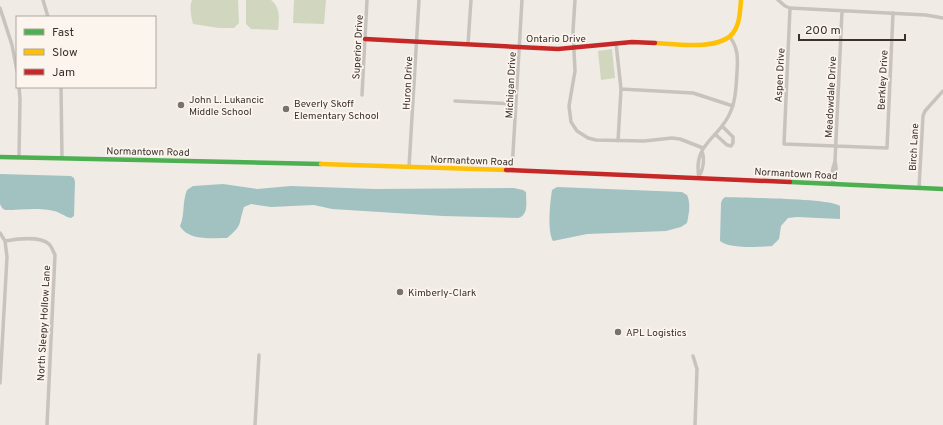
<svg xmlns="http://www.w3.org/2000/svg" width="943" height="425" font-family="Overpass,sans-serif">
<style>
.green{fill:#d1d6bf}
.water{fill:#a1c2c1}
.lines{fill:none;stroke-linecap:round;stroke-linejoin:round}
.street{stroke:#c9c3be;stroke-width:3.5}
.fast{stroke:#4caf50;stroke-width:4.5}
.slow{stroke:#ffc107;stroke-width:4.5}
.jam{stroke:#c62828;stroke-width:4.5}
.poi-dot{fill:#7a716c;stroke:#fbf5ee;stroke-width:1.5}
.labels{text-anchor:middle;stroke-width:3.5;stroke-linejoin:round;paint-order:stroke}
.street-label{font-size:10px;fill:#3b302b;stroke:#fbf5ee}
.poi-label{font-size:10px;fill:#3b302b;stroke:#fbf5ee;text-anchor:start}
</style>
<rect width="100%" height="100%" fill="#f0ebe5"/>
<path class="green" d="M192,0H238L239,23L234,28H219L193,24C191,15 189,8 192,0Z
M246,0H271C281,8 279,19 278,30L251,29L246,24Z
M294,0H326L324,24L293,23Z
M612,49L615,78L601,80L598,51Z"/>
<path class="water" d="M0,174L71,176L74,178L75,182L74,216L71,218C65,217 60,212 54,211C38,207 21,210 5,210L2,208L0,204Z
M223,184L257,189L291,186L374,189L514,188L523,190L526,192C526,202 529,215 518,218L443,216L332,209L314,205L271,207L251,204L244,207C238,225 243,225 227,238C213,238 188,241 180,226C185,215 182,202 187,190L193,186Z
M557,187L682,192L687,195C691,204 689,213 687,223L681,227L666,231L587,234L553,241C547,231 550,203 552,190Z
M725,197C745,198 828,198 840,206V219L797,217L788,218L781,226L779,239L772,246C760,247 729,249 720,241L721,203L722,200Z"/>
<g class="lines">
<path class="street" d="M43,0L48,17
M575,0L573,31L575,71L569,106L571,122L577,131L588,138L596,140L644,141L672,138L680,139L703,148
M778,0L785,6L790,8L926,15L943,18
M0,8L12,45L17,71
M790,8L784,144L887,148L893,13
M616,43L621,89L618,141
M468,44L471,0
M19,87L20,99L19,157
M61,87L62,158
M621,89L693,93L733,106
M362,95L367,0
M455,101L516,104
M715,134L727,145L731,146L733,143V137L722,126
M409,167L419,0
M512,170L522,0
M699,177C703,169 705,160 702,151
M699,178C693,145 715,141 728,117C736,103 736,87 737,72C738,58 738,48 730,37
M833,184C831,176 832,169 835,161L842,11
M833,184C837,176 837,169 835,161
M919,188L923,116L925,111L943,91
M0,233L5,241L7,257L0,383
M5,241C16,239 40,236 49,244C52,247 53,251 55,255L47,425
M693,356L697,369L695,425
M255,425L259,355"/>
<path class="fast" d="M0,157L321,164
M790,182L943,189"/>
<path class="slow" d="M655,43C675,44 719,51 733,33C740,24 740,11 741,0
M321,164L506,170"/>
<path class="jam" d="M365,39L558,49L632,42L655,43
M506,170L790,182"/>
</g>
<g class="poi-dot">
<circle cx="181" cy="105" r="4"/>
<circle cx="286" cy="109" r="4"/>
<circle cx="400" cy="292" r="4"/>
<circle cx="618" cy="332" r="4"/>
</g>
<g class="labels">
<g class="street-label">
<text x="556" y="42">Ontario Drive</text>
<text transform="translate(357 47) rotate(-87)" y="4">Superior Drive</text>
<text transform="translate(779 75) rotate(-87)" y="4">Aspen Drive</text>
<text transform="translate(882 80) rotate(-87)" y="4">Berkley Drive</text>
<text transform="translate(407 83) rotate(-87)" y="4">Huron Drive</text>
<text transform="translate(510 85) rotate(-87)" y="4">Michigan Drive</text>
<text transform="translate(830 97) rotate(-87)" y="4">Meadowdale Drive</text>
<text transform="translate(913 147) rotate(-87)" y="4">Birch Lane</text>
<text transform="translate(148 151) rotate(1)" y="4">Normantown Road</text>
<text transform="translate(472 160) rotate(2)" y="4">Normantown Road</text>
<text transform="translate(796 173) rotate(3)" y="4">Normantown Road</text>
<text transform="translate(43 323) rotate(-87)" y="4">North Sleepy Hollow Lane</text>
</g>
<g class="poi-label">
<text x="189" y="103">John L. Lukancic<tspan x="189" dy="12">Middle School</tspan></text>
<text x="294" y="107">Beverly Skoff<tspan x="294" dy="12">Elementary School</tspan></text>
<text x="408" y="296">Kimberly-Clark</text>
<text x="626" y="336">APL Logistics</text>
</g>
</g>
<rect x="16" y="16" width="140" height="72" fill="#fbf5ee" stroke="#aea6a0"/>
<rect x="24" y="29" width="20" height="6" fill="#4caf50" stroke="#aea6a0"/>
<text x="52" y="36" font-size="12" fill="#3b302b">Fast</text>
<rect x="24" y="49" width="20" height="6" fill="#ffc107" stroke="#aea6a0"/>
<text x="52" y="56" font-size="12" fill="#3b302b">Slow</text>
<rect x="24" y="69" width="20" height="6" fill="#c62828" stroke="#aea6a0"/>
<text x="52" y="76" font-size="12" fill="#3b302b">Jam</text>
<path d="M799 34v6h106v-6" fill="none" stroke="#3b302b" stroke-width="2"/>
<text x="805" y="34" font-size="12" fill="#3b302b" stroke="#fbf5ee" stroke-width="3" paint-order="stroke">200 m</text>
</svg>
